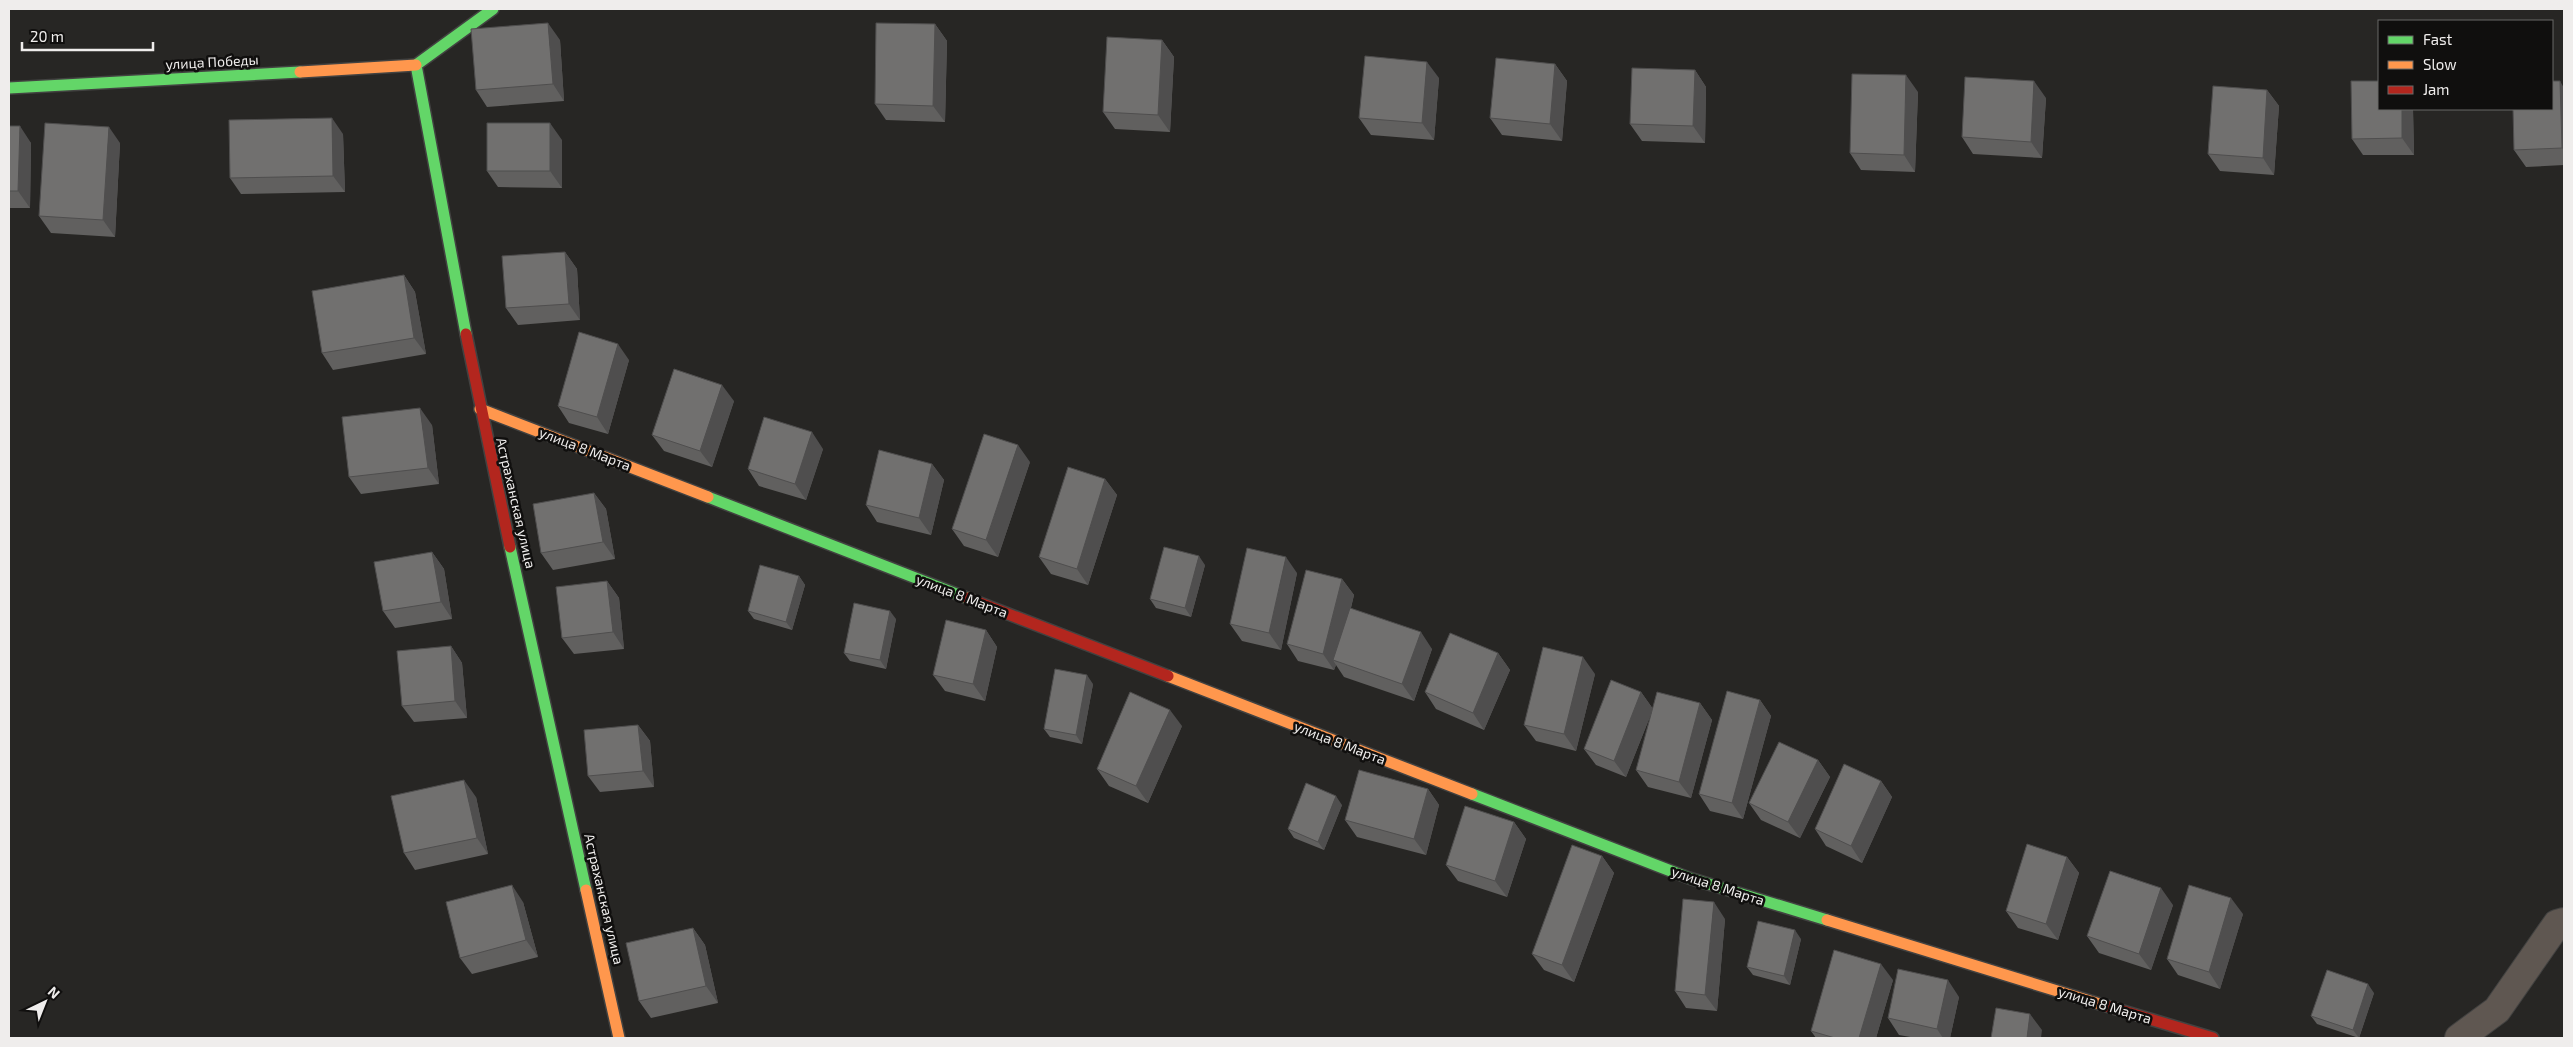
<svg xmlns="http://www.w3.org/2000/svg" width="2573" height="1047" font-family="'Exo 2',sans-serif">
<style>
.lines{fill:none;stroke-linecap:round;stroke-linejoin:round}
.street-casing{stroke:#424241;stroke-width:30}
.fast-casing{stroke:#424241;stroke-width:14}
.slow-casing{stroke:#424241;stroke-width:14}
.jam-casing{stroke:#424241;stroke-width:14}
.street{stroke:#5f5751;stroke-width:28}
.fast{stroke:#63d668;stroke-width:11}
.slow{stroke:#ff974d;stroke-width:11}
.jam{stroke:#b3261e;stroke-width:11}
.wall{fill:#61605f}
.shaded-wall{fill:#4f4e4e}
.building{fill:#71706f;stroke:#4f4e4e}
.labels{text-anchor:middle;stroke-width:5;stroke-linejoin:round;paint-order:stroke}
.street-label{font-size:14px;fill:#efedec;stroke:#100f0e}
</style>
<rect width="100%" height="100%" fill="#272624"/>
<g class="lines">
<defs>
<path id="street" d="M2459,1038L2497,1010L2557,924L2564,922"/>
<path id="fast" d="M9,88L300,72
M466,334L416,65L493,9
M708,497L967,598
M510,547L586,890
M1472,794L1689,878L1827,920"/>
<path id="slow" d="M300,72L416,65
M480,409L708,497
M1168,676L1472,794
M586,890L619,1038
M1827,920L2103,1005"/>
<path id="jam" d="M466,334L510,547
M967,598L1168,676
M2103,1005L2213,1038"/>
</defs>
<use href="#street" class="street-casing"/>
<use href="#fast" class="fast-casing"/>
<use href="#slow" class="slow-casing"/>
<use href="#jam" class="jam-casing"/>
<use href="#street" class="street"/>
<use href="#fast" class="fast"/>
<use href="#slow" class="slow"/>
<use href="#jam" class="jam"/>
</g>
<path class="wall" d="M935,24L947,41L945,122L886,120L875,104Z
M560,40L564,101L487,107L476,90Z
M1162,40L1174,57L1170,132L1115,129L1103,112Z
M1555,64L1567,81L1562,141L1502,135L1490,118Z
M1695,70L1706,87L1705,143L1642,141L1630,124Z
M1439,78L1434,140L1371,135L1359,118Z
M2564,88V165L2526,167L2514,150Z
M2267,90L2279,106L2274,175L2220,171L2208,154Z
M1918,92L1915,172L1861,170L1850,153Z
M2046,98L2042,158L1973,154L1962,137Z
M2379,109H2413L2414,155H2363L2352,139Z
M9,126L31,143L30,208H9Z
M343,134L345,192L241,194L230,178Z
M562,140V188L498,187L487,171Z
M120,143L115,237L51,233L39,216Z
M565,252L577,269L580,320L518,325L506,308Z
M404,275L415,292L426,354L333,370L322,353Z
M629,360L608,434L569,423L558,406Z
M734,401L712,467L664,451L652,435Z
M432,425L439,484L361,494L349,477Z
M823,449L806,500L759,486L748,469Z
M1030,462L998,557L964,546L952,529Z
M932,464L944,480L931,535L877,522L866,505Z
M1105,479L1117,495L1088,585L1051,574L1039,557Z
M594,493L606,509L615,559L553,570L541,553Z
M432,552L444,569L452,619L395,628L383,611Z
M1205,565L1191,617L1156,608L1150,599Z
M1297,573L1281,650L1242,641L1230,624Z
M799,576L805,585L792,630L754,619L748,611Z
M1342,579L1354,595L1351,608L1432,649L1414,701L1344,677L1336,665L1334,670L1298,661L1287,644Z
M607,581L619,598L624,649L574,654L562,638Z
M896,619L886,669L850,661L844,653Z
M986,630L997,647L985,701L945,691L933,675Z
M451,646L462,663L467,718L414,722L402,706Z
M1498,653L1510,670L1484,730L1436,709L1425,692Z
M1595,674L1576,751L1536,741L1524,725Z
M1093,684L1082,744L1050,737L1044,729Z
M1641,692L1653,709L1626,777L1596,765L1584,749Z
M1760,700L1771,716L1743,819L1710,811L1699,794Z
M1700,703L1712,720L1691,798L1648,787L1636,770Z
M638,725L650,741L654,787L600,792L588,776Z
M1182,726L1148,803L1109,786L1097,769Z
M1818,760L1830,777L1800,838L1761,820L1749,803Z
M1881,781L1892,797L1862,863L1826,846L1815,829Z
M1428,789L1439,805L1426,855L1357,837L1345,820Z
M476,797L488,854L415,870L404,853Z
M1342,805L1324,850L1294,838L1288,829Z
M1514,822L1526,839L1507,897L1458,881L1446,865Z
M1602,856L1614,873L1574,982L1544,970L1532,954Z
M2067,857L2079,873L2058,940L2018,928L2006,911Z
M523,902L538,957L472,974L460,958Z
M2173,905L2151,970L2099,953L2087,936Z
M2243,914L2220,989L2178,975L2167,959Z
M1725,919L1717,1011L1686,1008L1675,991Z
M693,928L705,945L718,1003L651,1018L639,1001Z
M1801,939L1790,985L1753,975L1747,967Z
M1893,980L1876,1038H1816L1811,1031Z
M2374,993L2359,1038L2317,1024L2311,1016Z
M1959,997L1950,1038H1916L1899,1035L1888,1018Z"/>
<path class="shaded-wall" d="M548,23L560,40L564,101L553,84Z
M935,24L947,41L945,122L933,106Z
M1162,40L1174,57L1170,132L1158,115Z
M1427,62L1439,78L1434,140L1422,123Z
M1555,64L1567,81L1562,141L1550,124Z
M1695,70L1706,87L1705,143L1693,126Z
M1906,75L1918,92L1915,172L1904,155Z
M2034,81L2046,98L2042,158L2031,142Z
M2560,81L2564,88V151L2562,148Z
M2267,90L2279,106L2274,175L2263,158Z
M2402,109H2413L2414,155L2402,138Z
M332,118L343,134L345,192L333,176Z
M550,123L562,140V188L550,171Z
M20,126L31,143L30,208L18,191Z
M109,127L120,143L115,237L103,220Z
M565,252L577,269L580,320L569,304Z
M404,275L415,292L426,354L414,338Z
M618,344L629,360L608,434L597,417Z
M722,385L734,401L712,467L700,451Z
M420,408L432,425L439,484L428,468Z
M812,432L823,449L806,500L795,484Z
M1018,445L1030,462L998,557L986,540Z
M932,464L944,480L931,535L919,518Z
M1105,479L1117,495L1088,585L1077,569Z
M594,493L606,509L615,559L603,542Z
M432,552L444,569L452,619L441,602Z
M1199,556L1205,565L1191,617L1185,608Z
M1286,557L1297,573L1281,650L1269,633Z
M799,576L805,585L792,630L786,622Z
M1342,579L1354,595L1337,662L1333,660L1336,665L1334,670L1323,654Z
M607,581L619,598L624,649L613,632Z
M890,611L896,619L886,669L880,660Z
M986,630L997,647L985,701L973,684Z
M1421,632L1432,649L1414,701L1402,684Z
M451,646L462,663L467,718L455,701Z
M1498,653L1510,670L1484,730L1473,713Z
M1583,657L1595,674L1576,751L1564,734Z
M1087,675L1093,684L1082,744L1076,735Z
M1641,692L1653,709L1626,777L1614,761Z
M1760,700L1771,716L1743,819L1732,803Z
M1700,703L1712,720L1691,798L1679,782Z
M1170,710L1182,726L1148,803L1136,786Z
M638,725L650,741L654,787L643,771Z
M1818,760L1830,777L1800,838L1788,822Z
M464,780L476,797L488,854L477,838Z
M1881,781L1892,797L1862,863L1851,846Z
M1428,789L1439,805L1426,855L1414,839Z
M1336,796L1342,805L1324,850L1318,842Z
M1514,822L1526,839L1507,897L1495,881Z
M1602,856L1614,873L1574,982L1562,965Z
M2067,857L2079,873L2058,940L2046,924Z
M512,885L523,902L538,957L526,940Z
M2161,888L2173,905L2151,970L2139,954Z
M2231,898L2243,914L2220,989L2209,972Z
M1714,902L1725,919L1717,1011L1705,995Z
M693,928L705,945L718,1003L706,986Z
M1795,930L1801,939L1790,985L1784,976Z
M1881,964L1893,980L1876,1038H1859Z
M1948,980L1959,997L1950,1038H1943L1937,1029Z
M2368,984L2374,993L2359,1038L2353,1030Z
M2030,1014L2042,1030L2041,1038H2027Z"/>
<path class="building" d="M548,23L553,84L476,90L471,29Z
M876,23L935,24L933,106L875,104Z
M1107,37L1162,40L1158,115L1103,112Z
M1365,56L1427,62L1422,123L1359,118Z
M1496,58L1555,64L1550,124L1490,118Z
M1632,68L1695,70L1693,126L1630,124Z
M1852,74L1906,75L1904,155L1850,153Z
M1965,77L2034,81L2031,142L1962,137Z
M2351,81H2379V109H2402V138L2352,139Z
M2552,81H2560L2562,148L2514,150L2513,109H2552Z
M2213,86L2267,90L2263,158L2208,154Z
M332,118L333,176L230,178L229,120Z
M45,123L109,127L103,220L39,216Z
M487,123H550V171H487Z
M9,126H20L18,191H9Z
M565,252L569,304L506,308L502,256Z
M404,275L414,338L322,353L312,291Z
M579,332L618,344L597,417L558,406Z
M674,369L722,385L700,451L652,435Z
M420,408L428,468L349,477L342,417Z
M764,417L812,432L795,484L748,469Z
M984,434L1018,445L986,540L952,529Z
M879,450L932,464L919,518L866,505Z
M1068,467L1105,479L1077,569L1039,557Z
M594,493L603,542L541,553L533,504Z
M1164,547L1199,556L1185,608L1150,599Z
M1247,548L1286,557L1269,633L1230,624Z
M432,552L441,602L383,611L374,562Z
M760,565L799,576L786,622L748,611Z
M1306,570L1342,579L1323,654L1287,644Z
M607,581L613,632L562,638L556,587Z
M854,603L890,611L880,660L844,653Z
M1350,608L1421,632L1402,684L1333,660Z
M946,620L986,630L973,684L933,675Z
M1450,633L1498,653L1473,713L1425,692Z
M451,646L455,701L402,706L397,651Z
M1543,647L1583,657L1564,734L1524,725Z
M1055,669L1087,675L1076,735L1044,729Z
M1611,680L1641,692L1614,761L1584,749Z
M1727,691L1760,700L1732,803L1699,794Z
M1130,692L1170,710L1136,786L1097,769Z
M1657,692L1700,703L1679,782L1636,770Z
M638,725L643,771L588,776L584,730Z
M1779,742L1818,760L1788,822L1749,803Z
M1844,764L1881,781L1851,846L1815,829Z
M1359,770L1428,789L1414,839L1345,820Z
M464,780L477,838L404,853L391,796Z
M1306,783L1336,796L1318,842L1288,829Z
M1465,806L1514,822L1495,881L1446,865Z
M2027,844L2067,857L2046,924L2006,911Z
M1572,845L1602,856L1562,965L1532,954Z
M2110,871L2161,888L2139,954L2087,936Z
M512,885L526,940L460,958L446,902Z
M2189,885L2231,898L2209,972L2167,959Z
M1683,899L1714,902L1705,995L1675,991Z
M1758,921L1795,930L1784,976L1747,967Z
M693,928L706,986L639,1001L626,943Z
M1834,950L1881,964L1859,1038H1835L1811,1031Z
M1898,969L1948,980L1937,1029L1888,1018Z
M2327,970L2368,984L2353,1030L2311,1016Z
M1996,1008L2030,1014L2027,1038H1991Z"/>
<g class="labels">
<g class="street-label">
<text transform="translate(212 62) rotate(-3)" y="5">улица Победы</text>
<text transform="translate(585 449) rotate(21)" y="5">улица 8 Марта</text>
<text transform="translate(516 503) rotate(77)" y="5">Астраханская улица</text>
<text transform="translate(962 596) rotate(21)" y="5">улица 8 Марта</text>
<text transform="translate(1340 743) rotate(21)" y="5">улица 8 Марта</text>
<text transform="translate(1718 886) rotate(18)" y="5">улица 8 Марта</text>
<text transform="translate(604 899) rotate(77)" y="5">Астраханская улица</text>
<text transform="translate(2105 1005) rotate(17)" y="5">улица 8 Марта</text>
</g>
</g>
<rect width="2573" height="1047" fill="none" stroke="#efedec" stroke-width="20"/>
<rect x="2378" y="20" width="175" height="90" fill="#100f0e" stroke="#696867"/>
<rect x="2388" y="36" width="25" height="8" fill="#63d668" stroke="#696867"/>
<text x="2423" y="45" font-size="15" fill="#efedec">Fast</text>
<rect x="2388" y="61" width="25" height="8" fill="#ff974d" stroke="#696867"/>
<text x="2423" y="70" font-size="15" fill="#efedec">Slow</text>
<rect x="2388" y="86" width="25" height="8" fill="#b3261e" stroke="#696867"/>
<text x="2423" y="95" font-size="15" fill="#efedec">Jam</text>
<g transform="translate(45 1002) rotate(43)" stroke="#100f0e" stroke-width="4" paint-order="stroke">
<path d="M0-4L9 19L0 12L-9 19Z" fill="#efedec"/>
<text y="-8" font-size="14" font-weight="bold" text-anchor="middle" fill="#efedec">N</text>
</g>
<path d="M22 42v8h131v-8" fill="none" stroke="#efedec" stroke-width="2.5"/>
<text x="30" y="42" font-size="15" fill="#efedec" stroke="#100f0e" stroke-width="4" paint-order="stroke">20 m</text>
</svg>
